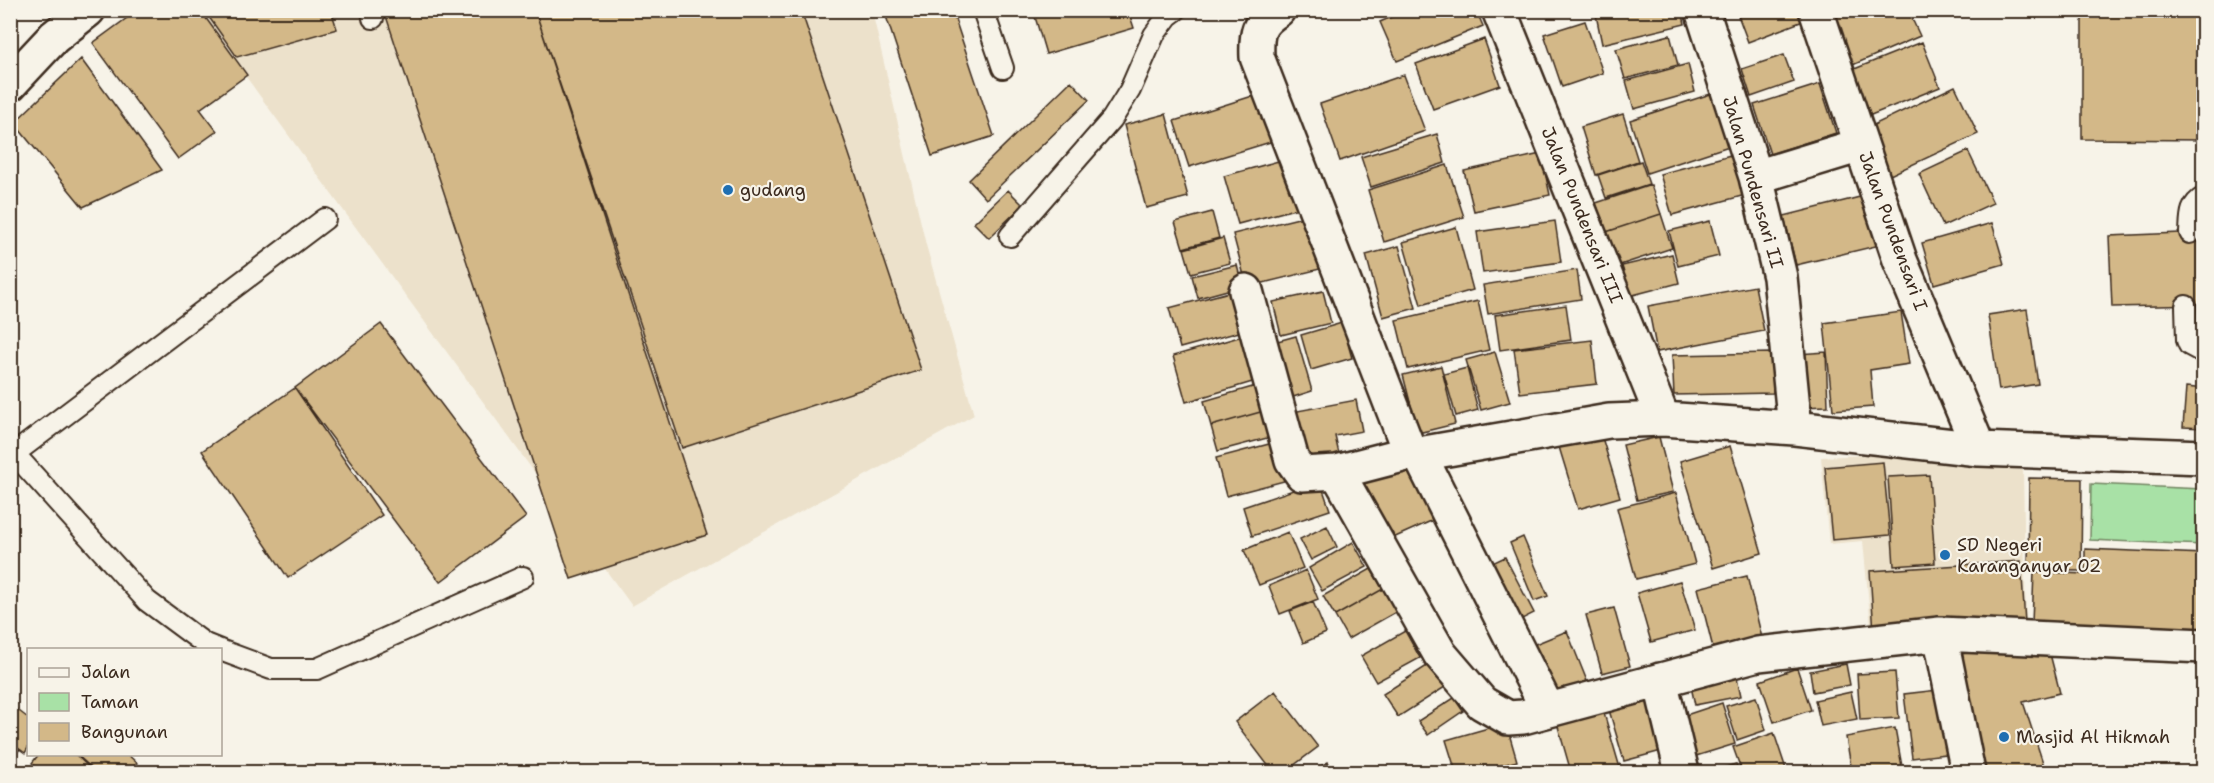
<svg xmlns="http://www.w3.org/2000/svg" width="2214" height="783" font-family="'Shantell Sans',sans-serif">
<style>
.built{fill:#ece1cb}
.green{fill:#a8e1a6;stroke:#728662;stroke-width:1.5}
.building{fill:#d3b888;stroke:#3b2a1e;stroke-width:1.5}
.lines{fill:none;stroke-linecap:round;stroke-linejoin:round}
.service-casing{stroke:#3b2a1e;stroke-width:24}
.minor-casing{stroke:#3b2a1e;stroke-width:38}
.service{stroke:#f7f3e8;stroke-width:20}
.minor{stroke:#f7f3e8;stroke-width:33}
.poi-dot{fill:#1f6fb2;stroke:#f7f3e8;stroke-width:2}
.labels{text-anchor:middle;stroke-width:4.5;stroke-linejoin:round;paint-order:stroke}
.street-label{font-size:18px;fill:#3b2a1e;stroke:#f7f3e8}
.poi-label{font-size:18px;fill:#3b2a1e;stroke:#f7f3e8;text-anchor:start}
</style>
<rect width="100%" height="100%" fill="#f7f3e8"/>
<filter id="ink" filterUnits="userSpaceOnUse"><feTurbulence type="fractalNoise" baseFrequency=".0167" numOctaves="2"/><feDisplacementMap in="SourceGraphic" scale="12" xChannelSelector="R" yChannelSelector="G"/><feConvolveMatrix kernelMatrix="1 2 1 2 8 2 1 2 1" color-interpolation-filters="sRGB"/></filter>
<g filter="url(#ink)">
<path class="built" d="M198,11H872L926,245L974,415L632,606Z
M1888,454L2023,470L2026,629L1872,637L1863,541L1829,544L1821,457Z"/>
<path class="green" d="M2091,484L2203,489V545L2090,540Z"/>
<path class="building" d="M138,10H200L247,75L200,109L217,131L178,159L93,43Z
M204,10H331L337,29L237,57Z
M384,10H535L707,535L571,579Z
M535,10H801L921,370L682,448Z
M884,10H952L994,136L932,156Z
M1033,10H1128L1134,28L1046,54Z
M1408,10H1476L1483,26L1397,61L1380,22Z
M1595,10H1682L1685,24L1602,44Z
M1736,10H1808L1811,18L1748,42Z
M1845,10H1908L1920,36L1848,67L1827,18Z
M2082,10H2204V140L2082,139Z
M1585,21L1603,73L1562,87L1544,34Z
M1670,35L1678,65L1625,79L1616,49Z
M1484,39L1500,85L1433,109L1416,64Z
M1922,42L1940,87L1871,115L1852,70Z
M1784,55L1794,82L1751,97L1742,69Z
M81,59L162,170L83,207L14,123Z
M1688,64L1695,92L1634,109L1626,81Z
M1404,75L1425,131L1340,161L1320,104Z
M1071,81L1089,100L986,199L969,180Z
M1820,84L1836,133L1770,154L1754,105Z
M1955,86L1978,134L1888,176L1865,129Z
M1720,91L1738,143L1647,173L1630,120Z
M1262,93L1277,140L1189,167L1174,121Z
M1166,114L1188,197L1146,208L1124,125Z
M1623,114L1638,161L1596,175L1581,127Z
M1437,134L1445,163L1371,187L1361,157Z
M1968,151L1993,203L1943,226L1919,174Z
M1738,153L1749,194L1672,215L1660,174Z
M1541,154L1550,195L1474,211L1464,171Z
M1293,157L1306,206L1238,224L1224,176Z
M1641,161L1649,184L1606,198L1598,175Z
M1447,165L1464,217L1384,242L1368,190Z
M1651,185L1661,214L1606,232L1596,203Z
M1008,190L1023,205L989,238L974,223Z
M1868,195L1880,245L1796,265L1784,216Z
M1212,212L1219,238L1183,248L1175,222Z
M1315,214L1328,267L1247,287L1233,234Z
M1661,214L1672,248L1617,266L1606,232Z
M1555,221L1561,262L1483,273L1477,232Z
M1710,221L1719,256L1678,266L1669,231Z
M1992,223L2004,264L1934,284L1922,243Z
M1456,227L1473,290L1421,305L1403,242Z
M2204,232V305L2112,307L2109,236Z
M1223,238L1230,263L1191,273L1184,249Z
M1399,246L1416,308L1383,317L1366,255Z
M1672,254L1679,283L1629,296L1622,266Z
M1237,265L1242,286L1198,298L1192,276Z
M1577,270L1581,299L1488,314L1483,285Z
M1755,286L1764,331L1657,352L1648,306Z
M1233,291L1243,331L1180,348L1169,308Z
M1323,291L1331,323L1281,335L1273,302Z
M1478,301L1489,350L1408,369L1396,320Z
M1566,305L1571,340L1500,350L1495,315Z
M2027,309L2038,384L1999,390L1988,315Z
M1901,312L1909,364L1870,370L1873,407L1833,410L1824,323Z
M1342,323L1352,358L1311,370L1301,335Z
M381,324L526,517L440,582L295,388Z
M1246,335L1259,380L1186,402L1173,356Z
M1296,336L1312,391L1290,398L1274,342Z
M1592,340L1597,384L1520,393L1514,349Z
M1495,352L1510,402L1481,410L1466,360Z
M1826,352L1828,406L1800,407L1798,354Z
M1772,353L1773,393L1674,395L1672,355Z
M1441,366L1455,424L1418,433L1403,375Z
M1467,368L1478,410L1456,416L1444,374Z
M1256,386L1264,411L1211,426L1204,401Z
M2186,387L2204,389V428L2183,427Z
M295,388L382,515L288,578L202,451Z
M1356,400L1362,431L1335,436L1341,463L1304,470L1292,412Z
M1264,411L1271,437L1218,451L1211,426Z
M1601,434L1620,497L1578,509L1559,447Z
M1659,437L1673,492L1637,500L1623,445Z
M1273,443L1284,481L1226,496L1216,458Z
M1730,446L1762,553L1713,568L1680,461Z
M1415,462L1440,517L1382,543L1357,487Z
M1883,462L1890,535L1832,540L1825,467Z
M1929,475L1935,563L1894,566L1888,477Z
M2029,478L2082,479L2081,571L2028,570Z
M1320,481L1330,510L1252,536L1243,507Z
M1676,493L1695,564L1636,579L1617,508Z
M1327,526L1337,547L1311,560L1300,539Z
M1288,532L1303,568L1259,585L1244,550Z
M1523,537L1548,596L1534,601L1510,543Z
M1353,542L1367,567L1322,591L1309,568Z
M2085,549L2204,554V630L2032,623L2034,572L2085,574Z
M1505,557L1534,613L1510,625L1482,568Z
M2021,561L2025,623L1874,632L1870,571Z
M1371,569L1383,589L1335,616L1323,596Z
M1306,570L1318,599L1280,614L1269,586Z
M1747,576L1762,638L1713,648L1698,588Z
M1680,581L1695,630L1651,642L1637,593Z
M1383,589L1396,612L1348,639L1335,616Z
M1313,602L1326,633L1303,643L1290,611Z
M1614,608L1630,666L1602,673L1586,615Z
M1405,631L1420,658L1376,682L1361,656Z
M1567,631L1587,681L1548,696L1528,647Z
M1951,643L2048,646L2060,693L2023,702L2046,772H1981Z
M1430,664L1445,687L1398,717L1383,694Z
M1846,664L1850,685L1813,692L1810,671Z
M1735,668L1741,696L1695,705L1689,677Z
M1797,668L1811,710L1774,722L1760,681Z
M1895,672L1899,718L1860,720L1857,674Z
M1652,690L1669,749L1624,761L1607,703Z
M1938,690L1946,754L1912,758L1904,694Z
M1275,691L1318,747L1285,772H1273L1235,722Z
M1851,692L1857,719L1821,726L1815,700Z
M1756,697L1766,730L1737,740L1726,706Z
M1454,698L1463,711L1428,735L1418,721Z
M1601,703L1620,768L1602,772H1571L1555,716Z
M1722,703L1735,744L1696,756L1683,716Z
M10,704L28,718V748L25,753L10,742Z
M1506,723L1517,761L1477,772H1456L1446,740Z
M1895,728L1903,772H1852L1846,737Z
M1774,733L1787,772H1742L1733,747Z
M10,744L19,750L10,762Z
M39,754H75L94,772H42L32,763Z
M76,754H127L137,763L129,772H96Z
M1328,762L1334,772H1310Z
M1736,764L1739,772H1709Z"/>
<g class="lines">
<defs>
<path id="service" d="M372,10L373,18
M983,10L1003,68
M2190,233C2191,218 2189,205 2204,197
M1010,236L1112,119L1130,90L1154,35L1168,16L1176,10
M2186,306L2187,340L2189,345L2204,353
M10,449L147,601L205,644L220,650
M15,453L325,219
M220,650L271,669H317L523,577"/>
<path id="minor" d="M1278,10C1257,23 1256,34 1257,57L1410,453
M1499,10L1663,419
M1702,10L1756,177L1780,277L1795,428
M1816,10L1900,260L1979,449
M10,84L54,37L88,10
M1756,177L1861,145
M1246,291L1292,460L1302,474L1337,472L1410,453L1419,454L1609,421L1663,419L1795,428L1979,449L2204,457
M1419,454L1548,710
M1337,472L1440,654L1482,703L1508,718L1523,717L1758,654L1940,634L2204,646
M1940,634L1968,772
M1660,680L1682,772"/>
</defs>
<use href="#service" class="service-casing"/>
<use href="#minor" class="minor-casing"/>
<use href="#service" class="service"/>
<use href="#minor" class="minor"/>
</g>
</g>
<g class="poi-dot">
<circle cx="728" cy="190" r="6"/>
<circle cx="1945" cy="555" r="6"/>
<circle cx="2004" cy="737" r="6"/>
</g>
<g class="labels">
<g class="street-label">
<text transform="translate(1753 182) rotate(74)" y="6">Jalan Pundensari II</text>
<text transform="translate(1582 215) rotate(68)" y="6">Jalan Pundensari III</text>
<text transform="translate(1893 231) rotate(70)" y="6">Jalan Pundensari I</text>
</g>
<g class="poi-label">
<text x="740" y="196">gudang</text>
<text x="1957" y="551">SD Negeri<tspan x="1957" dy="21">Karanganyar 02</tspan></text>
<text x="2016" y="743">Masjid Al Hikmah</text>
</g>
</g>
<rect width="2214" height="783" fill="none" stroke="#f7f3e8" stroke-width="36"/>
<rect x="18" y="18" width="2178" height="747" fill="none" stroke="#3b2a1e" stroke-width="2" filter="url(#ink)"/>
<rect x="27" y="648" width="195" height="108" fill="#f7f3e8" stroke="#aca397" stroke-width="1.5"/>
<rect x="39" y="668" width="30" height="9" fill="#f7f3e8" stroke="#aca397" stroke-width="1.5"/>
<text x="81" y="678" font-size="18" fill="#3b2a1e">Jalan</text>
<rect x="39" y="693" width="30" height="18" fill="#a8e1a6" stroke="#aca397" stroke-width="1.5"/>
<text x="81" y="708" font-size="18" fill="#3b2a1e">Taman</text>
<rect x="39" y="723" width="30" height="18" fill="#d3b888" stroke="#aca397" stroke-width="1.5"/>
<text x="81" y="738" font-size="18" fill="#3b2a1e">Bangunan</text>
</svg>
